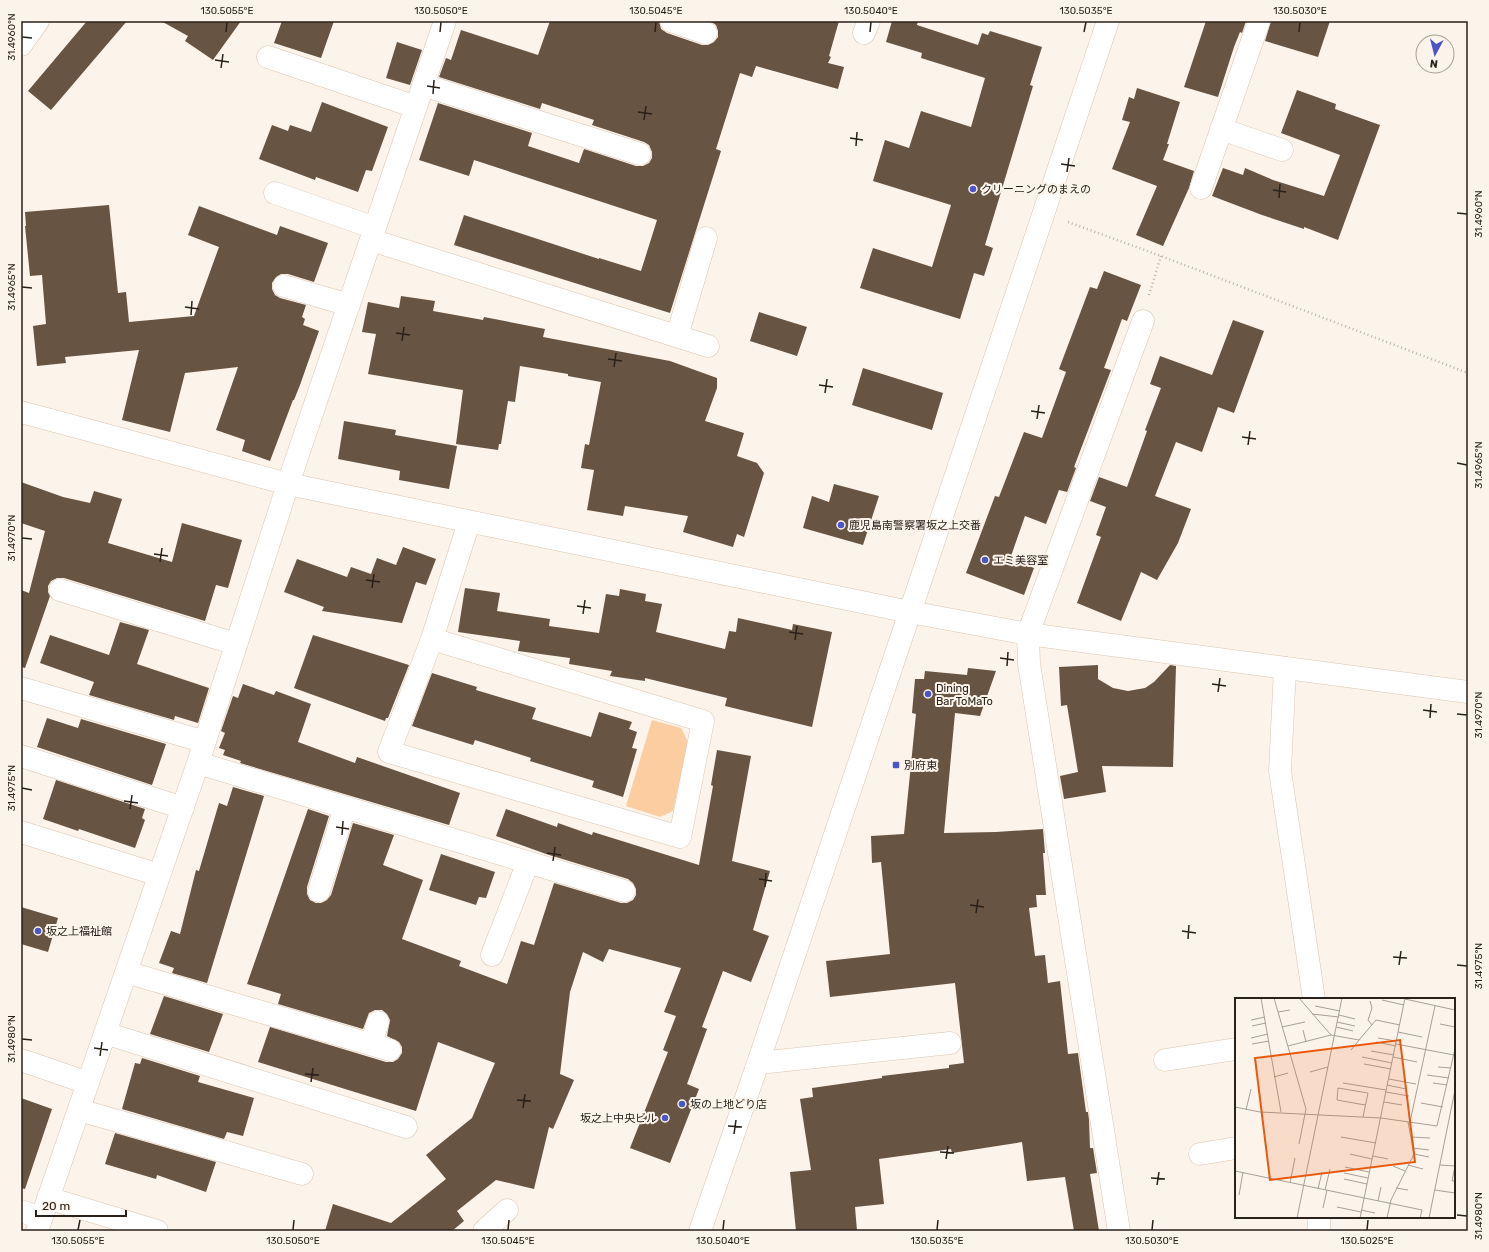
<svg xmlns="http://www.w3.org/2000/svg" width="1489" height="1252" font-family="Rubik,'Noto Sans JP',sans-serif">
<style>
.green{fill:#fbcda1}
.building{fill:#675442}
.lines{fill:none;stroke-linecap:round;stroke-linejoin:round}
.minor-casing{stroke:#dbc5b0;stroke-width:23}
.tertiary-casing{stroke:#dbc5b0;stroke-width:23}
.path{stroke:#bcb3ab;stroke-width:2.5;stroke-dasharray:1 3;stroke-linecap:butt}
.minor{stroke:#fff;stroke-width:22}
.tertiary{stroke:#fff;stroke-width:22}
.ticks{fill:none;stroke:#2a211a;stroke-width:1.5}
.poi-dot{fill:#4c54c9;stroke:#fcf3ea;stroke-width:1.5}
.labels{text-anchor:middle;stroke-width:4;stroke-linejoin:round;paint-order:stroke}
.poi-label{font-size:11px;fill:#2a211a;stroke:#fcf3ea;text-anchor:start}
.inset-road{fill:none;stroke:#a89f97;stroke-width:1}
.view{fill:#e8590c;fill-opacity:0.15;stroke:#e8590c;stroke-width:2}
.inset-edge{fill:none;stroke:#2a211a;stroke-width:2}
.neatline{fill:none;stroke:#2a211a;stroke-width:1.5}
.ticks-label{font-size:10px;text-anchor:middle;fill:#2a211a}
</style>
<rect width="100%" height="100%" fill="#fcf3ea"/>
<path class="green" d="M652,720L681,728L688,742L673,811L660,817L626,806Z"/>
<path class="building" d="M87,21H127L51,110L28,91Z
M161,21H241L213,60L185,41L188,36Z
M282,21H334L321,58L274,43Z
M550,21H659L661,29L667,33L702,45H708L714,42L718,37V31L716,25L710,21H839L829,56L831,57L828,63L844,67L838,89L756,66L752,77L740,73L716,149L721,151L670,313L454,245L464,215L599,259V258L641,271L657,220L474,160L469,176L419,160L438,103L532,133L528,146L579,163L584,149L636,166H643L649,163L652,158V152L649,145L644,142L592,125L594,120L542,103L540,109L439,77L446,58L451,60L461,30L538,55Z
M892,21H918L917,25L978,45L982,33L988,35L990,31L1042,47L1030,85L1033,86L985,245L993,248L984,276L974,273L960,319L860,288L873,248L932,267L951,205L873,181L885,140L909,148L921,111L971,127L985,78L921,58L922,53L886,42Z
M1206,21H1246L1242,33L1240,32L1234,47L1218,97L1184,87Z
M1271,21H1330L1318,57L1265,41Z
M397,42L422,50L410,85L386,78Z
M1137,88L1180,102L1167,144H1169L1163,160L1194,171L1189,188L1163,246L1136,235L1157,186L1112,169L1130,122L1122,120L1129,97L1134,99Z
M1297,90L1336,104L1335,109L1380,125L1338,240L1304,227V229L1262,215L1212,196L1223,168L1243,175L1245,168L1273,180L1324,196L1340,155L1281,133Z
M322,102L388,127L372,171L366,170L358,192L316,177L315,180L259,159L272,125L288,131L290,125L311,132Z
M109,205L118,293L126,292L129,322L194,316L219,247L188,235L199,206L277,235L280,226L328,243L314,282L288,274H281L276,277L272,283V289L275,295L280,298L306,305L302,317L305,319L303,325L319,331L300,385L294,400H293L270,461L242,451L245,440L216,430L238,367L185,373L170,432L122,420L139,350L65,357L66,363L37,366L33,326L46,324L42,275L30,276L25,226H26L25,212Z
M1104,271L1141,285L1127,321L1122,319L1104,368L1111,370L1074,467L1076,468L1067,492L1059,490L1046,524L1025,516L1010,559L1034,568L1024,595L966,573L995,496L999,497L1024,432L1042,438L1066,372L1059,369L1090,287L1097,289Z
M401,296L435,301L433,311L483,320L484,317L545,329L543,337L670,361L717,378V388L705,421L744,433L737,456L757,463L764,473L744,537L737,534L733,547L683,532L688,516L625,506L623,516L587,510L594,470L581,468L585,444L589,445L601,382L568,376V374L520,366L515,402L508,401L501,444H499L498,450L456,444L463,390L368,374L376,334L362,332L368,302L399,308Z
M759,312L807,327L797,356L750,341Z
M1233,320L1264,331L1234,413L1218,407L1202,452L1176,442L1155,496L1191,509L1178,543L1157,580L1141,572L1121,621L1077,603L1101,537L1096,535L1106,507L1090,501L1099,477L1127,487L1147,431L1145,430L1161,388L1150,384L1160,356L1212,375Z
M863,368L943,393L932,430L852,405Z
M344,421L396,430L395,435L457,446L449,489L399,480L400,471L338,459Z
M21,482L63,497L90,503L94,491L122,499L108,543L172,562L182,523L242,540L228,588L216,585L205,621L64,578H57L51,581L48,586V592L50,596L25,668L21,667V590L29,593L45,531L21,523Z
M834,484L879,496L863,545L803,528L812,496L829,502Z
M403,547L436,559L426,585L416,582L402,623L322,611L324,607L284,592L297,559L347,577L351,567L371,574L377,558L396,565Z
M465,588L500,593L497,611L550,619L549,626L599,633L606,594L619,596L620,589L646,594L645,601L662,604L656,632L725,649L729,631L736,632L738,618L792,630L793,624L832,632L812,727L725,706L727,698L645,678V681L610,676L612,671L569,664L570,658L518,651L520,641L458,632Z
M120,622L149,630L137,664L209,688L198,723L175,716L174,720L89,695L94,682L40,663L50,635L109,655Z
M313,635L409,665L388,718H386L385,721L294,688Z
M1098,665V679L1113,688L1128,691L1145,688L1154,682L1170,665L1176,666L1173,767L1102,766L1106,792L1064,799L1060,776L1078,772L1067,705L1061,706L1059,667Z
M968,668L996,671L980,716L955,713L944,833L996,832L1043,829L1045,853H1043L1046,895H1036L1037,907L1029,908L1035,956L1045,955L1048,983L1060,981L1068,1054L1078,1053L1086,1112H1088L1089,1120L1090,1148H1093L1097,1173L1090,1174L1099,1231H1074L1065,1177L1027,1181L1022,1142L952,1153L951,1149L879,1159L884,1204L855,1207L857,1231H796L790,1172L811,1170L800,1099L813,1097L812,1088L882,1078V1076L949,1068V1065L964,1063L955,983L830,997L826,961L890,954L881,862L872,863L871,836L904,834L916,714L912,713L915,679H924L925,671L967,675Z
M432,673L477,687L476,690L536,708L532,719L591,737L599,712L632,722L629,729L637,732L632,748L637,749L623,797L592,787L594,781L530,761L531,758L475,740L473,745L412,726Z
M243,684L274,695L276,691L311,704L298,742L355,763L357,757L460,793L449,825L240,763L241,761L223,755L225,750L219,748L225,733L221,731L233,696L238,698Z
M47,718L78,728L81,719L166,744L152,785L37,747Z
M717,750L751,756L732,861L770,871L753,930L769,936L751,982L723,971L702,1027L707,1029L687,1084L699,1089L670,1163L630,1148L668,1052L663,1050L676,1016L664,1012L681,968L609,949L603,962L583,952L570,992L560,1074L574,1080L553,1129L549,1127L534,1189L496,1180L457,1211L464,1221L452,1231H325L333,1204L391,1223L446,1179L426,1155L472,1118L495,1063L438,1042L416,1111L258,1062L270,1027L386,1062H393L398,1059L402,1053V1047L399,1042L387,1036L390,1020L387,1014L382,1010H375L369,1013L363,1029L278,1004L281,994L247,984L308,809L329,816L307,887V894L310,900L316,903H321L327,900L331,895L353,823L394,835L383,865L423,880L402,939L461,961L459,966L507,984L521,941L534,945L554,883L621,903H627L633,900L636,895V889L633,883L628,879L546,854L496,836L506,809L557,827L558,823L592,835L593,832L699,865L713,786L711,785Z
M56,780L145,809L142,818L145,820L135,848L79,829L78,831L43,819Z
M233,787L264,796L207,983L172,973L174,968L159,963L171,931L180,934L196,870L199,871L219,803L227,806Z
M441,854L495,872L486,898L479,897L476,905L429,890Z
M21,907L58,918L48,952L21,944Z
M164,996L223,1014L209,1052L150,1034Z
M142,1058L200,1076L198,1082L254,1098L243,1136L227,1132L224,1139L122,1109L135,1063L140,1064Z
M21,1098L52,1109L25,1189L21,1188Z
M115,1133L216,1162L206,1192L157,1175L156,1179L105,1164Z"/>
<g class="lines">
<defs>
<path id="minor" d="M671,21L706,33
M864,33L869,21
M21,45L38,21
M268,57L416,107
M423,85L640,154
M1221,129L1282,150
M1201,188L1259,21
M275,193L375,228
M371,240L708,346
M284,286L349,305
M677,336L706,238
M21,412L288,484L910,612L1108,21
M60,590L236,644
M432,639L703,721L680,837L389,752L432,639L469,522
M1285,668L1280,771L1314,999
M21,688L205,742
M21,756L183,808
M198,763L624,891
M21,832L159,875
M319,891L345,807
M492,955L528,862
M126,972L390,1050
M105,1033L406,1127
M371,1044L378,1022
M21,1060L88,1083
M1165,1060L1236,1049
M758,1063L950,1043
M79,1110L302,1174
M1200,1154L1236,1148
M48,1198L157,1231
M21,1211L41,1218
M37,1231L198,763L288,484L445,21
M484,1231L507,1210
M1119,1231L1029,664L1028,634L1143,321
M1319,1231V1217"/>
<path id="tertiary" d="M700,1231L758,1063L910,612L1028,634L1468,692"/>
</defs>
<use href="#minor" class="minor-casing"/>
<use href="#tertiary" class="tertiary-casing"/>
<path class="path" d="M1068,222L1161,256L1468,373
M1149,295L1161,256"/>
<use href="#minor" class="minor"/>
<use href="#tertiary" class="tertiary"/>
</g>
<path class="ticks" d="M226,32L227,22M440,32L441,22M655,32L656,22M870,32L871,22M1084,32L1086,22M1299,32L1300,22M22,37L32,38M215,60L229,62M221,68L223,54M427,86L440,88M433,94L434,80M638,112L652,114M644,120L646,106M850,138L863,140M856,146L857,132M1061,164L1075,166M1067,172L1069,158M1273,190L1286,192M1279,198L1280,184M1457,213L1467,214M22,287L32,288M185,307L199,309M191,315L192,301M396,333L410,335M402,341L404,327M608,359L622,361M614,367L616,353M819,385L833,387M825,393L827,379M1031,411L1045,413M1037,419L1039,405M1242,437L1256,439M1248,445L1250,431M1457,463L1467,465M22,538L32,539M154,554L168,556M160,562L162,548M366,580L380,582M372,588L374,574M577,606L591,608M583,614L585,600M789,632L803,634M795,640L797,626M1000,658L1014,660M1007,666L1008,652M1212,684L1226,686M1218,692L1220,678M1423,710L1437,712M1457,714L1467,715M1430,718L1431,704M22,788L32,790M124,801L138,803M130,809L132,795M336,827L349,829M342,835L343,821M547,853L561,855M553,861L555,847M759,879L772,881M765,887L766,873M970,905L984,907M976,913L978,899M1182,931L1196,933M1188,939L1189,925M1393,957L1407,958M1399,965L1401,951M1457,965L1467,966M22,1039L32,1040M94,1048L108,1050M100,1056L102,1042M305,1074L319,1075M311,1082L313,1068M517,1100L531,1101M523,1108L525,1094M728,1126L742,1127M734,1134L736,1120M940,1152L954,1153M946,1159L948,1146M1151,1178L1165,1179M1157,1185L1159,1172M1457,1215L1467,1216M78,1230L80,1220M293,1230L294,1220M508,1230L509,1220M723,1230L724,1220M937,1230L938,1220M1152,1230L1153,1220M1367,1230L1368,1220"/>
<g class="poi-dot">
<circle cx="973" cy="189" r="4"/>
<circle cx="841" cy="525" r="4"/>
<circle cx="985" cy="560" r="4"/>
<circle cx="928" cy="694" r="4"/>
<rect x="892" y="761" width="8" height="8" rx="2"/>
<circle cx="38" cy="931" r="4"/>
<circle cx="682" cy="1104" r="4"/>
<circle cx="665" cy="1118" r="4"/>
</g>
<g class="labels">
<g class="poi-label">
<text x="981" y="193">クリーニングのまえの</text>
<text x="849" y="529">鹿児島南警察署坂之上交番</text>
<text x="993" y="564">エミ美容室</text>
<text x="936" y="692">Dining<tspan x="936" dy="13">Bar ToMaTo</tspan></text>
<text x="904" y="769">別府東</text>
<text x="46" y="935">坂之上福祉館</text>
<text x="690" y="1108">坂の上地どり店</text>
<text x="657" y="1122" text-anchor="end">坂之上中央ビル</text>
</g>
</g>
<g transform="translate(1235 998)">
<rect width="220" height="220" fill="#fcf3ea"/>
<path class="inset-road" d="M26,0L46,114M39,0L71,111L64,146M64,0L96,37L124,42L141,22L165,27M170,1L220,12M147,2L169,7M135,3L137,10L133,22L137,27M80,8L105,13M43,14L55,12M77,16L104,19M104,17L120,21M16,22L30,19M102,24L120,28M205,26L220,29M17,28L31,25M47,29L70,24M101,29L118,33M68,32L71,44M163,34L187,39M16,40L33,36M143,40L161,43M141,44L161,48M17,46L34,43M161,46L219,57M53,48L96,37M116,52L125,41M136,53L159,57M127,59L157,65M158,59L182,64M129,66L156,71M203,69L216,70M75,74L93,69M192,77L214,80M39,79L53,75M154,81L181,86M108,85L151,92M198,85L212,87M152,87L171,91M151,94L174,98M149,104L167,107M186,105L208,109M0,109L25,114L146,120L202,128L220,51M11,112L16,91M128,119L133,95L103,90L102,102L130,107M175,124L200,8M106,139L141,145M176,139L195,140M178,150L194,152M115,156L137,161M179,156L194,159M138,158L153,161M173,167L188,171M205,167L220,168M158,168L170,173M220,168L217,183H220M110,169L134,174M0,173L187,212L185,220M109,175L133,180M109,181L132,186M55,185L60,160M161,190L173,192M83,191L87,174M90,192L95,171M200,192L220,195M4,197L8,174M143,203L146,189M102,209L126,214M88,210L92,192M126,212L140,215M62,220L107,0M125,220L170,0M152,220L156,202L179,156L173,124M194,220L220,92"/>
<path class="view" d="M165,42L180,164L35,182L20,60Z"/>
<rect width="220" height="220" class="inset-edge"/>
</g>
<rect width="1489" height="1252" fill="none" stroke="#fcf3ea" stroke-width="44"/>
<g transform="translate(1435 54) rotate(187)"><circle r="19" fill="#fcf3ea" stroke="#a89f97"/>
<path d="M0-3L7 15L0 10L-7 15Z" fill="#4c54c9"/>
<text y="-6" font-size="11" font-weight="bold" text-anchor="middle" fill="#2a211a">N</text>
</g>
<path d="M36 1210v6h90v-6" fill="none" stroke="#2a211a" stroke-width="2"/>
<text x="42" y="1210" font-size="12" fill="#2a211a" stroke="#fcf3ea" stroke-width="3" paint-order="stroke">20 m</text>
<rect x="22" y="22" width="1445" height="1208" class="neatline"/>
<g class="ticks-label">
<text x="227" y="14">130.5055°E</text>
<text x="441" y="14">130.5050°E</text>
<text x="656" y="14">130.5045°E</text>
<text x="871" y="14">130.5040°E</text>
<text x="1086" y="14">130.5035°E</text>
<text x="1300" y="14">130.5030°E</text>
<text transform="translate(11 37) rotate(-90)" y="4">31.4960°N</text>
<text transform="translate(1478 214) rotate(-90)" y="4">31.4960°N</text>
<text transform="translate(11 287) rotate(-90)" y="4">31.4965°N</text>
<text transform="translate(1478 465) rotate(-90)" y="4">31.4965°N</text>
<text transform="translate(11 538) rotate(-90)" y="4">31.4970°N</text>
<text transform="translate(1478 715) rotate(-90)" y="4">31.4970°N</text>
<text transform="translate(11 788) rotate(-90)" y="4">31.4975°N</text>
<text transform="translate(1478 966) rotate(-90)" y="4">31.4975°N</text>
<text transform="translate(11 1039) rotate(-90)" y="4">31.4980°N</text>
<text transform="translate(1478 1216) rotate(-90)" y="4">31.4980°N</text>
<text x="78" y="1244">130.5055°E</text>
<text x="293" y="1244">130.5050°E</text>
<text x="508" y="1244">130.5045°E</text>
<text x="723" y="1244">130.5040°E</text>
<text x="937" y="1244">130.5035°E</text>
<text x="1152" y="1244">130.5030°E</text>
<text x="1367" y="1244">130.5025°E</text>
</g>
</svg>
